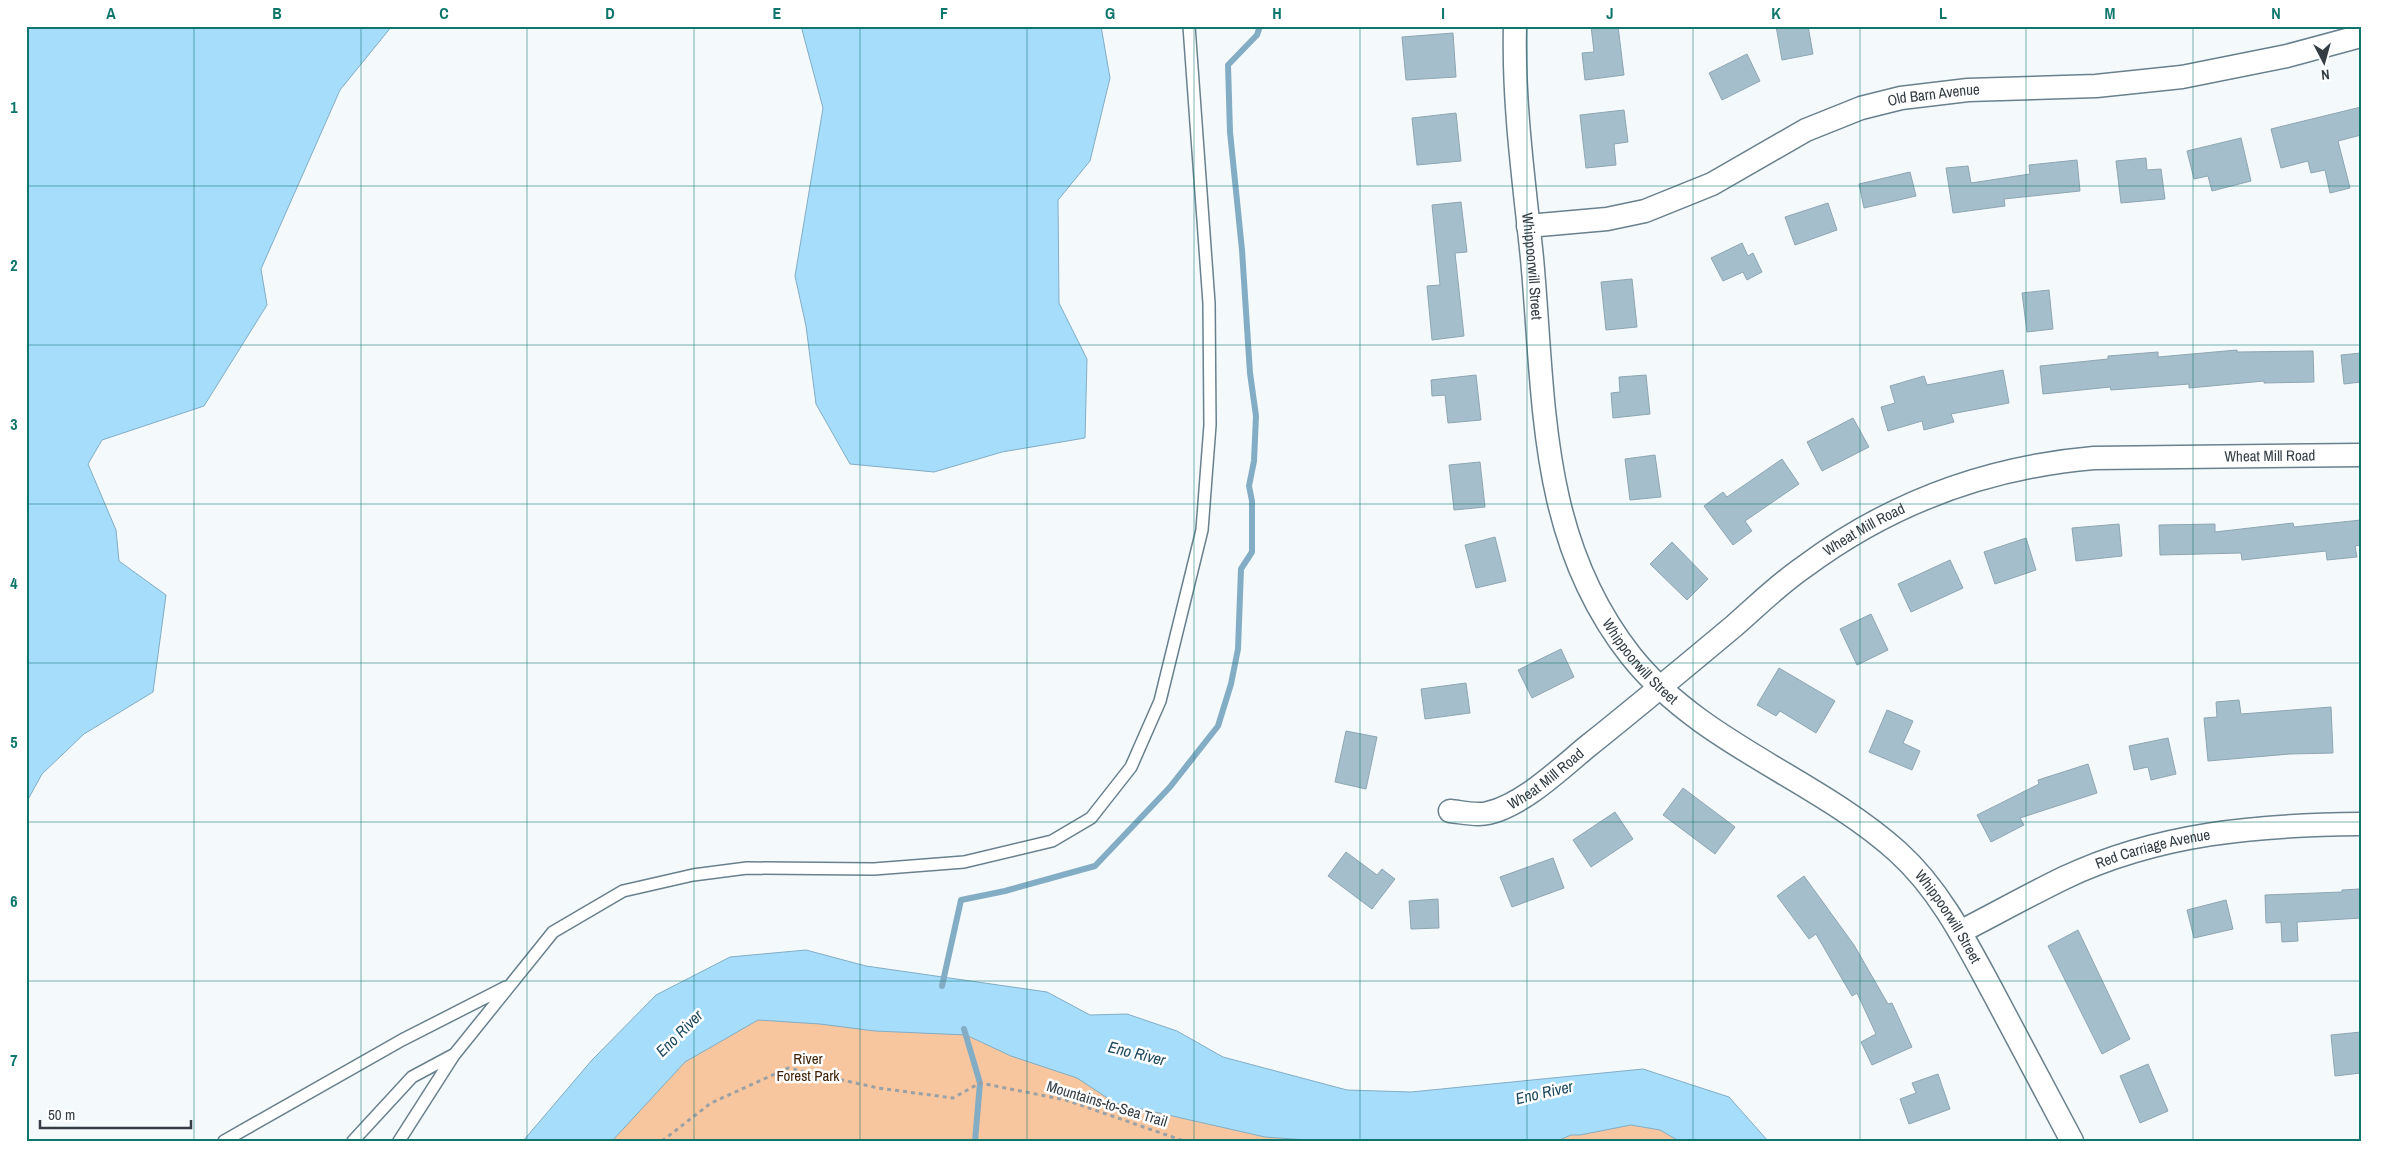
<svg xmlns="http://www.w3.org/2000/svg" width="2387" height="1167" font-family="'Archivo Narrow',sans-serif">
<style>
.green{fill:#f8c69e}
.water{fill:#a5ddfb;stroke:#83adc4}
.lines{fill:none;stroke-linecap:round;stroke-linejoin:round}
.stream{stroke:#83adc4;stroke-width:6}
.building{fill:#a5becb;stroke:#8ea6b3}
.lane-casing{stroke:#69808d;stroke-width:14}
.street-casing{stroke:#69808d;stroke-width:25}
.path{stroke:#9aa1a6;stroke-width:3;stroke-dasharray:4 4;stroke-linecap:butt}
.lane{stroke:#fff;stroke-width:11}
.street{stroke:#fff;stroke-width:22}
.grid{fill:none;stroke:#0f766e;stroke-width:1;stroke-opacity:0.55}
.labels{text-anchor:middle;stroke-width:5;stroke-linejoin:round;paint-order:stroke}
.street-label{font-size:15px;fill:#333d43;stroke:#fff}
.park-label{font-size:15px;fill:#3f2206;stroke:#fff}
.water-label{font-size:16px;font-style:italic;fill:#1c485d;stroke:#fff}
.neatline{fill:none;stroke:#0f766e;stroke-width:2}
.grid-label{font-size:16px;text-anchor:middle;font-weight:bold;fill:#0f766e}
</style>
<rect width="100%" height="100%" fill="#f4f9fc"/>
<path class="green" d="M814,992L1382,1141H565L715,1000Z
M1704,1107L1722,1141H1507Z"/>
<path class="water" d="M26,26H392L340,90L261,269L267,305L204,406L102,440L88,464L116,530L119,561L166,595L153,692L84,734L42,774L26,803Z
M801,26H1101L1110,78L1090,161L1058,200L1059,303L1087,359L1085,438L1002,452L934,472L850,464L816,404L806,326L795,276L823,108Z
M806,950L866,966L1047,992L1090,1015L1127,1014L1177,1031L1223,1057L1347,1090L1411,1092L1643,1069L1729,1097L1768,1141H1679L1660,1130L1631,1125L1580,1135H1571L1557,1141H1320L1265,1137L1115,1103L1077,1078L1011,1056L966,1035L875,1031L820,1024L758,1020L685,1062L612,1141H523L592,1060L656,995L730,957Z"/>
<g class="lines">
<path class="stream" d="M942,986L961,900L1005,891L1095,866L1170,787L1218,726L1231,684L1238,649L1241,569L1252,552V501L1249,486L1254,461L1256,416L1250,373L1242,250L1230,132L1228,65L1257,35L1260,26
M964,1029L980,1083L975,1141"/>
</g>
<path class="building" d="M1591,26H1618L1624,75L1585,80L1582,53L1594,52Z
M1776,26H1808L1813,54L1782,60Z
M1453,33L1456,77L1406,80L1402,37Z
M1747,54L1760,81L1722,100L1709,73Z
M2361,107V135L2338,141L2350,188L2330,193L2325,170L2311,173L2308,161L2281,168L2271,129Z
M1624,110L1628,142L1614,144L1616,165L1586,168L1580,115Z
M1456,113L1461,161L1417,165L1412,118Z
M2241,138L2251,181L2212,191L2208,176L2194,179L2187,151Z
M2146,158L2147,170L2161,169L2165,199L2121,203L2116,161Z
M2077,160L2080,191L2004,199L2005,206L1953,213L1946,168L1968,166L1971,183L2030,174L2029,165Z
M1910,172L1916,196L1864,208L1859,184Z
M1461,202L1467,252L1455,253L1464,336L1432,340L1427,286L1440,285L1432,205Z
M1828,203L1837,230L1795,245L1785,217Z
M1742,243L1748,256L1753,253L1762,272L1747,280L1743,272L1723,281L1711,258Z
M1632,279L1637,327L1606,330L1601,282Z
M2049,290L2053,329L2027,332L2022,293Z
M2237,350V352L2313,351L2314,382L2264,383V381L2189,388V384L2111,390L2110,387L2043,394L2040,366L2108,359V356L2158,352V357Z
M2361,353V382L2344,384L2341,355Z
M2003,370L2009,403L1951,414L1954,422L1924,430L1922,421L1888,431L1881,407L1895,403L1890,386L1924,376L1927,385Z
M1476,375L1481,420L1448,423L1445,395L1432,396L1431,380Z
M1646,375L1650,414L1613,418L1611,393L1620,392L1619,377Z
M1853,418L1869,447L1822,471L1807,442Z
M1655,455L1661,497L1630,500L1625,459Z
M1782,459L1799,484L1745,521L1752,531L1733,545L1704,506L1723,492L1727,497Z
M1480,462L1485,507L1454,510L1449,465Z
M2361,520V545L2355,546L2357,557L2327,560L2326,551L2242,560L2241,553L2160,555L2159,525L2215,524V532L2293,523L2294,527Z
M2119,524L2122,556L2076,561L2072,528Z
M1495,537L1506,581L1476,588L1465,545Z
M2026,538L2036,570L1995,584L1984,552Z
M1672,542L1708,579L1687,600L1650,564Z
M1950,560L1963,588L1911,612L1898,584Z
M1871,614L1888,650L1857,665L1840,629Z
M1561,649L1574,677L1532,698L1518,670Z
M1779,668L1835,701L1816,733L1780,711L1776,716L1757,705Z
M1466,683L1470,713L1425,719L1421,689Z
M2239,700L2241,714L2331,707L2333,753L2290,754L2208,761L2204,718L2217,717L2216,702Z
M1887,710L1913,721L1903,743L1920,751L1912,770L1869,752Z
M1346,731L1377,737L1366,789L1335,782Z
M2168,738L2176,774L2151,780L2148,767L2134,770L2129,746Z
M2088,764L2097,793L2020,818L2024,825L1991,842L1977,815L2039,784L2038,780Z
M1683,788L1735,827L1715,854L1663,815Z
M1615,812L1633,839L1591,867L1573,840Z
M1346,852L1377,875L1382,869L1395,879L1372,909L1328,876Z
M1553,858L1564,888L1512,907L1500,877Z
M1804,876L1854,945L1888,1004L1892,1003L1912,1047L1872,1065L1861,1042L1876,1034L1857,993L1852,996L1816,934L1809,939L1777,896Z
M2359,889L2361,891V918L2297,922L2298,941L2282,942L2281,922L2266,923L2265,895L2342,892V890Z
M1438,899L1439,928L1411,929L1409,901Z
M2226,900L2233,929L2194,938L2187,910Z
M2078,930L2130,1039L2102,1054L2048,946Z
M2361,1032V1073L2335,1076L2331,1035Z
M2148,1064L2168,1111L2140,1123L2120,1076Z
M1938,1074L1950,1109L1909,1124L1900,1099L1916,1093L1912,1083Z"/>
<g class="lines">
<defs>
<path id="lane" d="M224,1141L402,1040L506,987
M353,1141L412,1077L453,1055
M399,1141L454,1055L553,932L623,891L693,875L747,868L874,869L964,862L1052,841L1091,818L1131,767L1160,701L1202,530L1210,425L1209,303L1189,26"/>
<g id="street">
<path id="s1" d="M1515,26C1513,104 1524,181 1532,258C1545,400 1538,538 1631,656C1701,744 1816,778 1898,852C1941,891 1967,944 1994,994C2020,1043 2046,1092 2072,1141"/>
<path id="s2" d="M1528,226L1607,219L1645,211L1712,184L1806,130L1861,108L1901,98L1968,90L2096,86L2182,77L2287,56L2361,36"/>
<path id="s3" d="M1450,811C1461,812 1477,816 1488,813C1523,805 1560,769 1588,746C1637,707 1686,666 1734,626C1757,606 1779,584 1804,567C1890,503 1988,467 2094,458L2361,455"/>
<path id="s4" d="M1960,932C1995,914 2029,895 2064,878C2159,833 2258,825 2361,824"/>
</g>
</defs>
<use href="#lane" class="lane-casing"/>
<use href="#street" class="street-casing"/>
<path class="path" d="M662,1141L711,1103L788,1068L878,1088L953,1098L980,1083L1066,1100L1184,1141"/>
<use href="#lane" class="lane"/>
<use href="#street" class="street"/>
</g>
<path class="grid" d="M194,26V1141M361,26V1141M527,26V1141M694,26V1141M860,26V1141M1027,26V1141M1194,26V1141M1360,26V1141M1527,26V1141M1693,26V1141M1860,26V1141M2026,26V1141M2193,26V1141M26,186H2361M26,345H2361M26,504H2361M26,663H2361M26,822H2361M26,981H2361"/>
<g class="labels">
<g class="street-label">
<text dy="5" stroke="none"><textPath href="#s2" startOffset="432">Old Barn Avenue</textPath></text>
<text dy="5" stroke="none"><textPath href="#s1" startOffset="241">Whippoorwill Street</textPath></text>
<text dy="5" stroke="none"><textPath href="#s3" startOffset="930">Wheat Mill Road</textPath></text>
<text dy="5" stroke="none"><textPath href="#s3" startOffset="511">Wheat Mill Road</textPath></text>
<text dy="5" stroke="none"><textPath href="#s1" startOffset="660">Whippoorwill Street</textPath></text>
<text dy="5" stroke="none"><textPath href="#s3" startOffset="106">Wheat Mill Road</textPath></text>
<text dy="5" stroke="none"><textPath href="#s4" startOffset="211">Red Carriage Avenue</textPath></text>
<text dy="5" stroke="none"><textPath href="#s1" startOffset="1065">Whippoorwill Street</textPath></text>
<text transform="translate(1107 1104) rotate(17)" y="5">Mountains-to-Sea Trail</text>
</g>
<g class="park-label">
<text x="808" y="1064">River<tspan x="808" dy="17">Forest Park</tspan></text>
</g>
<g class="water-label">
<text transform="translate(679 1033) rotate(-45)" y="6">Eno River</text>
<text transform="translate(1137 1053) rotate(14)" y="6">Eno River</text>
<text transform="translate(1544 1092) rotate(-13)" y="6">Eno River</text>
</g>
</g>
<rect width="2387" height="1167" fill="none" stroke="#ffffff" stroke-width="55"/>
<g transform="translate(2324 62) rotate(174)" stroke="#ffffff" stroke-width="4" paint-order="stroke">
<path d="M0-4L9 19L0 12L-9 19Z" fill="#333d43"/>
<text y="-8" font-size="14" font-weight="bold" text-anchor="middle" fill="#333d43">N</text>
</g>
<path d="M40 1120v8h151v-8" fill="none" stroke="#333d43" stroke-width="2.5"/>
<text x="48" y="1120" font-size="15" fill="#333d43" stroke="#ffffff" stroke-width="4" paint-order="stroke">50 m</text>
<rect x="28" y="28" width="2332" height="1112" class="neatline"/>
<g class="grid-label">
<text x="111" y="19">A</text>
<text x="277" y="19">B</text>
<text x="444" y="19">C</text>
<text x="610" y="19">D</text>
<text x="777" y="19">E</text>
<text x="944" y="19">F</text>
<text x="1110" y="19">G</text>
<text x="1277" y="19">H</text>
<text x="1443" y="19">I</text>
<text x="1610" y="19">J</text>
<text x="1776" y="19">K</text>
<text x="1943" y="19">L</text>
<text x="2110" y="19">M</text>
<text x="2276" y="19">N</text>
<text x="14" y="113">1</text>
<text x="14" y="271">2</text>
<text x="14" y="430">3</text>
<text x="14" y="589">4</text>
<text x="14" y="748">5</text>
<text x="14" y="907">6</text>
<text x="14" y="1066">7</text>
</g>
</svg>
